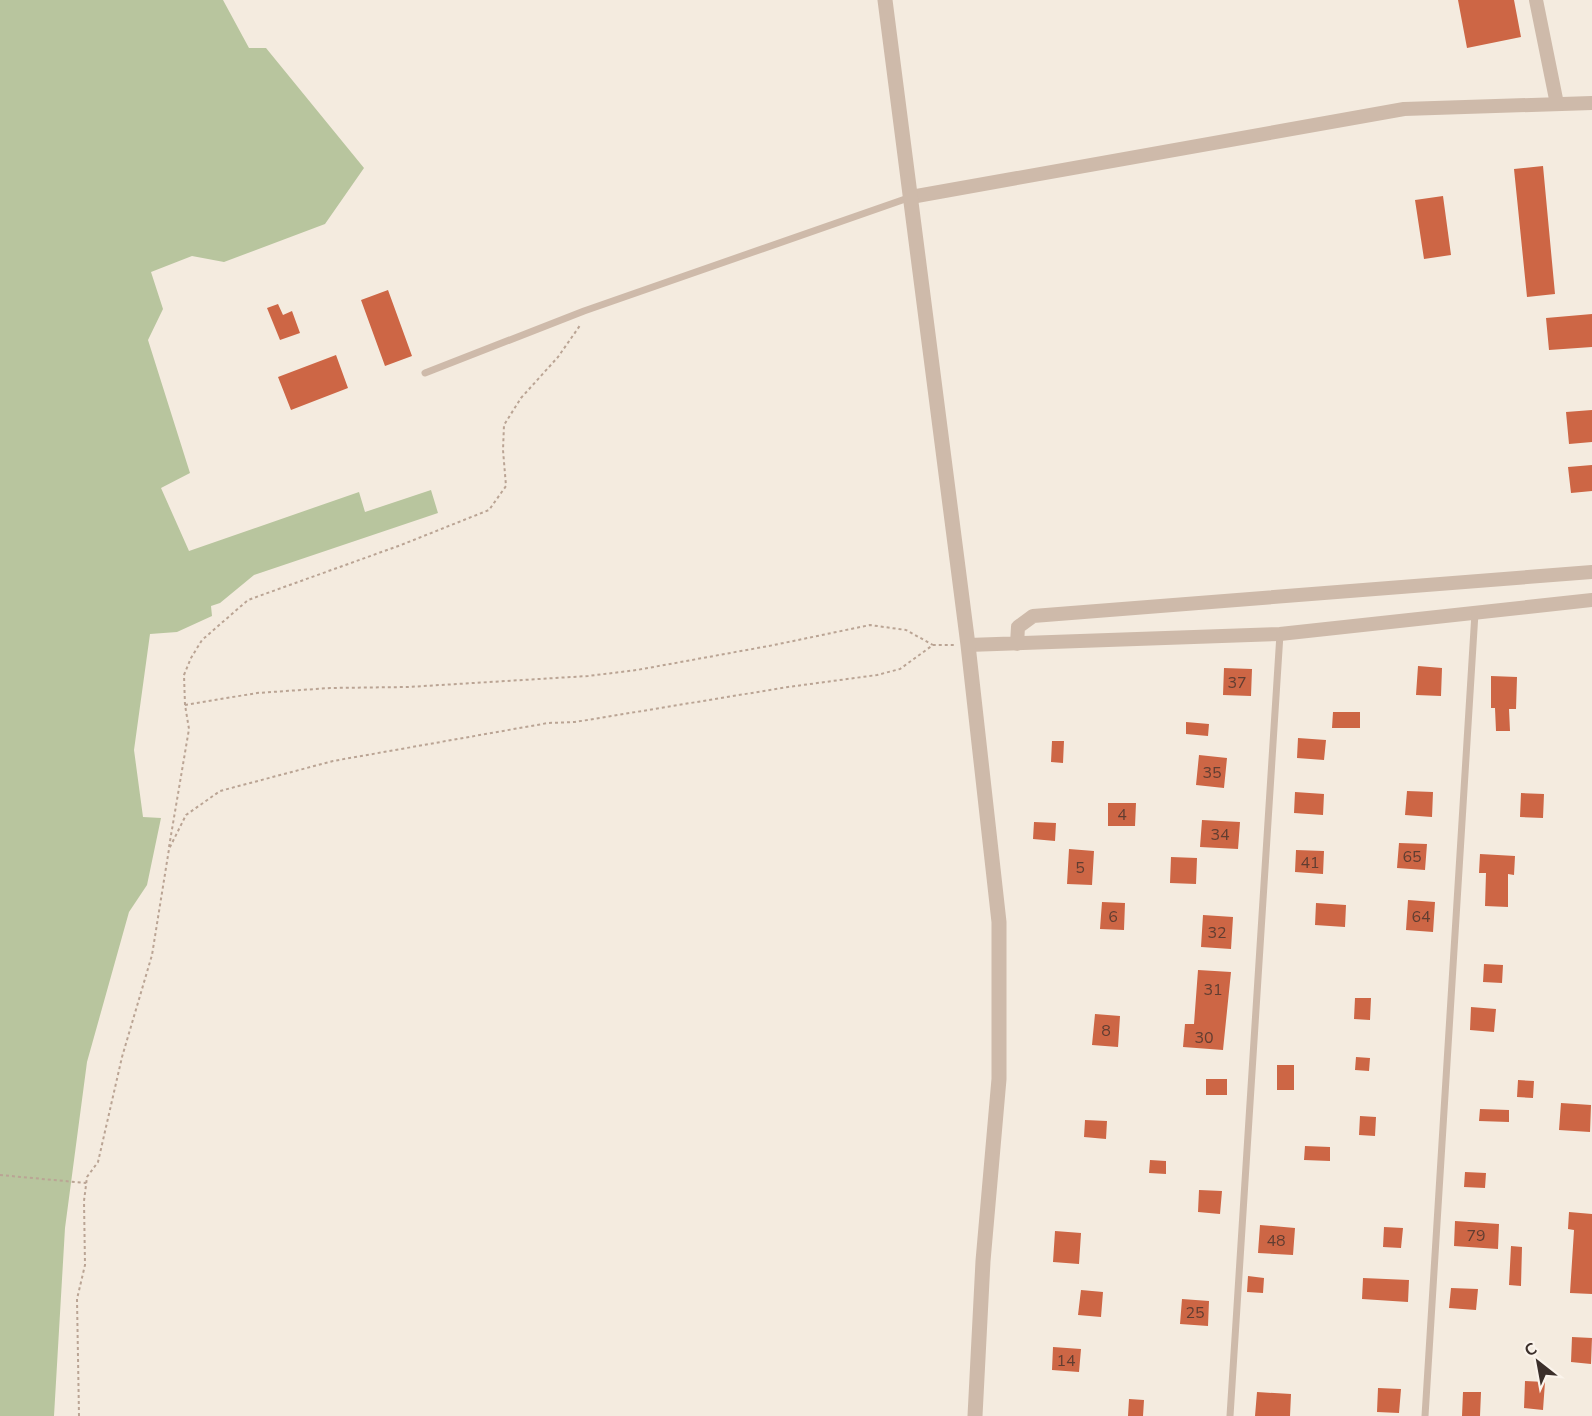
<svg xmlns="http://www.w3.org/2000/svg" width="1592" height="1416" font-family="'Nunito Sans',sans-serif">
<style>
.green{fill:#b8c59e}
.building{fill:#cd6645}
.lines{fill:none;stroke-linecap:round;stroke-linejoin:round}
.path{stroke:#baa494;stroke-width:2;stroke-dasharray:3 3;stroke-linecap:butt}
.service{stroke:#cebaaa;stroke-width:7}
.minor{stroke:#cebaaa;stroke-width:14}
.tertiary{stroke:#cebaaa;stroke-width:15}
.labels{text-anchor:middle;stroke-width:6;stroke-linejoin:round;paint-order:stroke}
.number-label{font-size:16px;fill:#603d31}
</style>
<rect width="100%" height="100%" fill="#f4ebdf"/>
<path class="green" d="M0,0H223L249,48H266L364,168L325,224L224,262L192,256L151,272L163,309L148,340L190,473L161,488L189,551L359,492L365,512L431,490L438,513L254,575L220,603L211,606L212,616L177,632L150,634L134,750L143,817L161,818L147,885L129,912L87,1062L65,1228L54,1416H0Z"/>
<path class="building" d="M1458,0H1514L1521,37L1467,48Z
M1543,166L1555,294L1527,297L1514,169Z
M1443,196L1451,255L1424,259L1415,200Z
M388,290L412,356L385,366L361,300Z
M278,304L283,315L292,311L300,333L280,340L267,308Z
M1592,314V347L1549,350L1546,318Z
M336,355L348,388L291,410L278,377Z
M1592,410V442L1569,444L1566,412Z
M1592,465V491L1571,493L1568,467Z
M1418,666L1442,668L1441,696L1416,695Z
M1224,668L1252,669L1251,696L1223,695Z
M1491,676L1517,677L1516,709H1509L1510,731H1496L1495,708H1491Z
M1333,712H1360V728H1332Z
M1186,722L1209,724L1208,736L1186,734Z
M1298,738L1326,740L1324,760L1297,758Z
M1052,741H1064L1063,763L1051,762Z
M1199,755L1227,758L1224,788L1196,785Z
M1407,791L1433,792L1432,817L1405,815Z
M1295,792L1324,794L1323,815L1294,813Z
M1521,793L1544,794L1543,818L1520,817Z
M1108,803H1136L1135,826H1108Z
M1202,820L1240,822L1238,849L1200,847Z
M1034,822L1056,823L1055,841L1033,839Z
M1399,843L1427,844L1425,870L1397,868Z
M1069,849L1094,851L1092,885L1067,884Z
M1296,850L1324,851L1323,874L1295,872Z
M1480,854L1515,856L1514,875L1508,874V907L1485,906L1486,873H1479Z
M1171,857L1197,858L1196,884L1170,883Z
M1408,900L1435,902L1433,932L1406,930Z
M1102,902L1125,903L1124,930L1100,929Z
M1316,903L1346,905L1345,927L1315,925Z
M1203,915L1233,917L1231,949L1201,947Z
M1484,964L1503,965L1502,983L1483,982Z
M1198,970L1231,972L1223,1050L1183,1047L1185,1024H1194Z
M1355,998H1371L1370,1020L1354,1019Z
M1471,1007L1496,1009L1494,1032L1470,1030Z
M1095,1014L1120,1016L1118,1047L1092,1045Z
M1356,1057L1370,1058L1369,1071L1355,1070Z
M1277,1065H1294V1090H1277Z
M1206,1079H1227V1095H1206Z
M1518,1080L1534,1081L1533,1098L1517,1097Z
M1561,1103L1591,1105L1590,1132L1559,1130Z
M1480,1109L1509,1110V1122L1479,1121Z
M1360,1116L1376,1117L1375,1136L1359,1135Z
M1085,1120L1107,1121L1106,1139L1084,1137Z
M1305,1146L1330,1147V1161L1304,1160Z
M1150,1160L1166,1161V1174L1149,1173Z
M1465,1172L1486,1173L1485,1188L1464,1187Z
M1199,1190L1222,1191L1220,1214L1198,1212Z
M1569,1212L1592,1214V1294L1570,1293L1574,1230L1568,1229Z
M1455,1221L1499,1224L1498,1249L1454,1246Z
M1260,1225L1295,1228L1293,1255L1258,1253Z
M1384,1227L1403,1228L1401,1248L1383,1247Z
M1055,1231L1081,1233L1079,1264L1053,1262Z
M1511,1246L1522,1247L1521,1286L1509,1285Z
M1248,1276L1264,1278L1263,1293L1247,1292Z
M1363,1278L1409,1280L1408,1302L1362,1299Z
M1451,1288L1478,1289L1476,1310L1449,1308Z
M1081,1290L1103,1292L1101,1317L1078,1315Z
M1182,1299L1209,1301L1208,1326L1180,1324Z
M1572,1337L1592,1338L1591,1364L1571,1362Z
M1053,1347L1081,1349L1079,1372L1052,1370Z
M1525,1381L1545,1382L1543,1410L1524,1408Z
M1378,1388L1401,1389L1399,1413L1377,1412Z
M1257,1392L1291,1394L1290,1416H1255Z
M1463,1392H1481L1480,1416H1462Z
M1129,1399L1144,1400L1143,1416H1128Z"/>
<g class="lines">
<path class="path" d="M185,705L184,675L191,658L202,640L248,600L401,545L489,510L506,486L503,450L504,425L521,398L558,357L581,324
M169,847L189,729L185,705L257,693L330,688L408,687L588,676L637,670L774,645L870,625L906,630L933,645
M0,1175L86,1183
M79,1416L77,1299L85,1265L84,1201L87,1177L98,1162L122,1057L152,955L169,849L186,815L220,791L333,761L548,723L575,722L788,687L877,675L900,669L933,645H954"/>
<path class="service" d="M425,373L584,311L911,197
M1230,1416L1280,634
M1425,1416L1475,613"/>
<path class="minor" d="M1536,0L1557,104
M911,197L1404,109L1592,103
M1017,644L1018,627L1033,616L1592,572
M968,645L1280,634L1592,600"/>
<path class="tertiary" d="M885,0L968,645L999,922V1079L983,1261L975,1416"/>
</g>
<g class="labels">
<g class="number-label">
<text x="1237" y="688">37</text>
<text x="1212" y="778">35</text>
<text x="1122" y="820">4</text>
<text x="1220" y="840">34</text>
<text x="1412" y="862">65</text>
<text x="1310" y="868">41</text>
<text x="1080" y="873">5</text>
<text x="1113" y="922">6</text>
<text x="1421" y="922">64</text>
<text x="1217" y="938">32</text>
<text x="1213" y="995">31</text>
<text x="1106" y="1036">8</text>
<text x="1204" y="1043">30</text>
<text x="1476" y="1241">79</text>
<text x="1276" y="1246">48</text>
<text x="1195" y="1318">25</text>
<text x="1066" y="1366">14</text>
</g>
</g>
<g transform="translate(1538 1362) rotate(329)" stroke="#fbf4ec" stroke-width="4.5" paint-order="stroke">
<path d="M0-4.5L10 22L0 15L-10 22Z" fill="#3b2f2a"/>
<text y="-9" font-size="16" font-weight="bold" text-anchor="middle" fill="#3b2f2a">С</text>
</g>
</svg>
